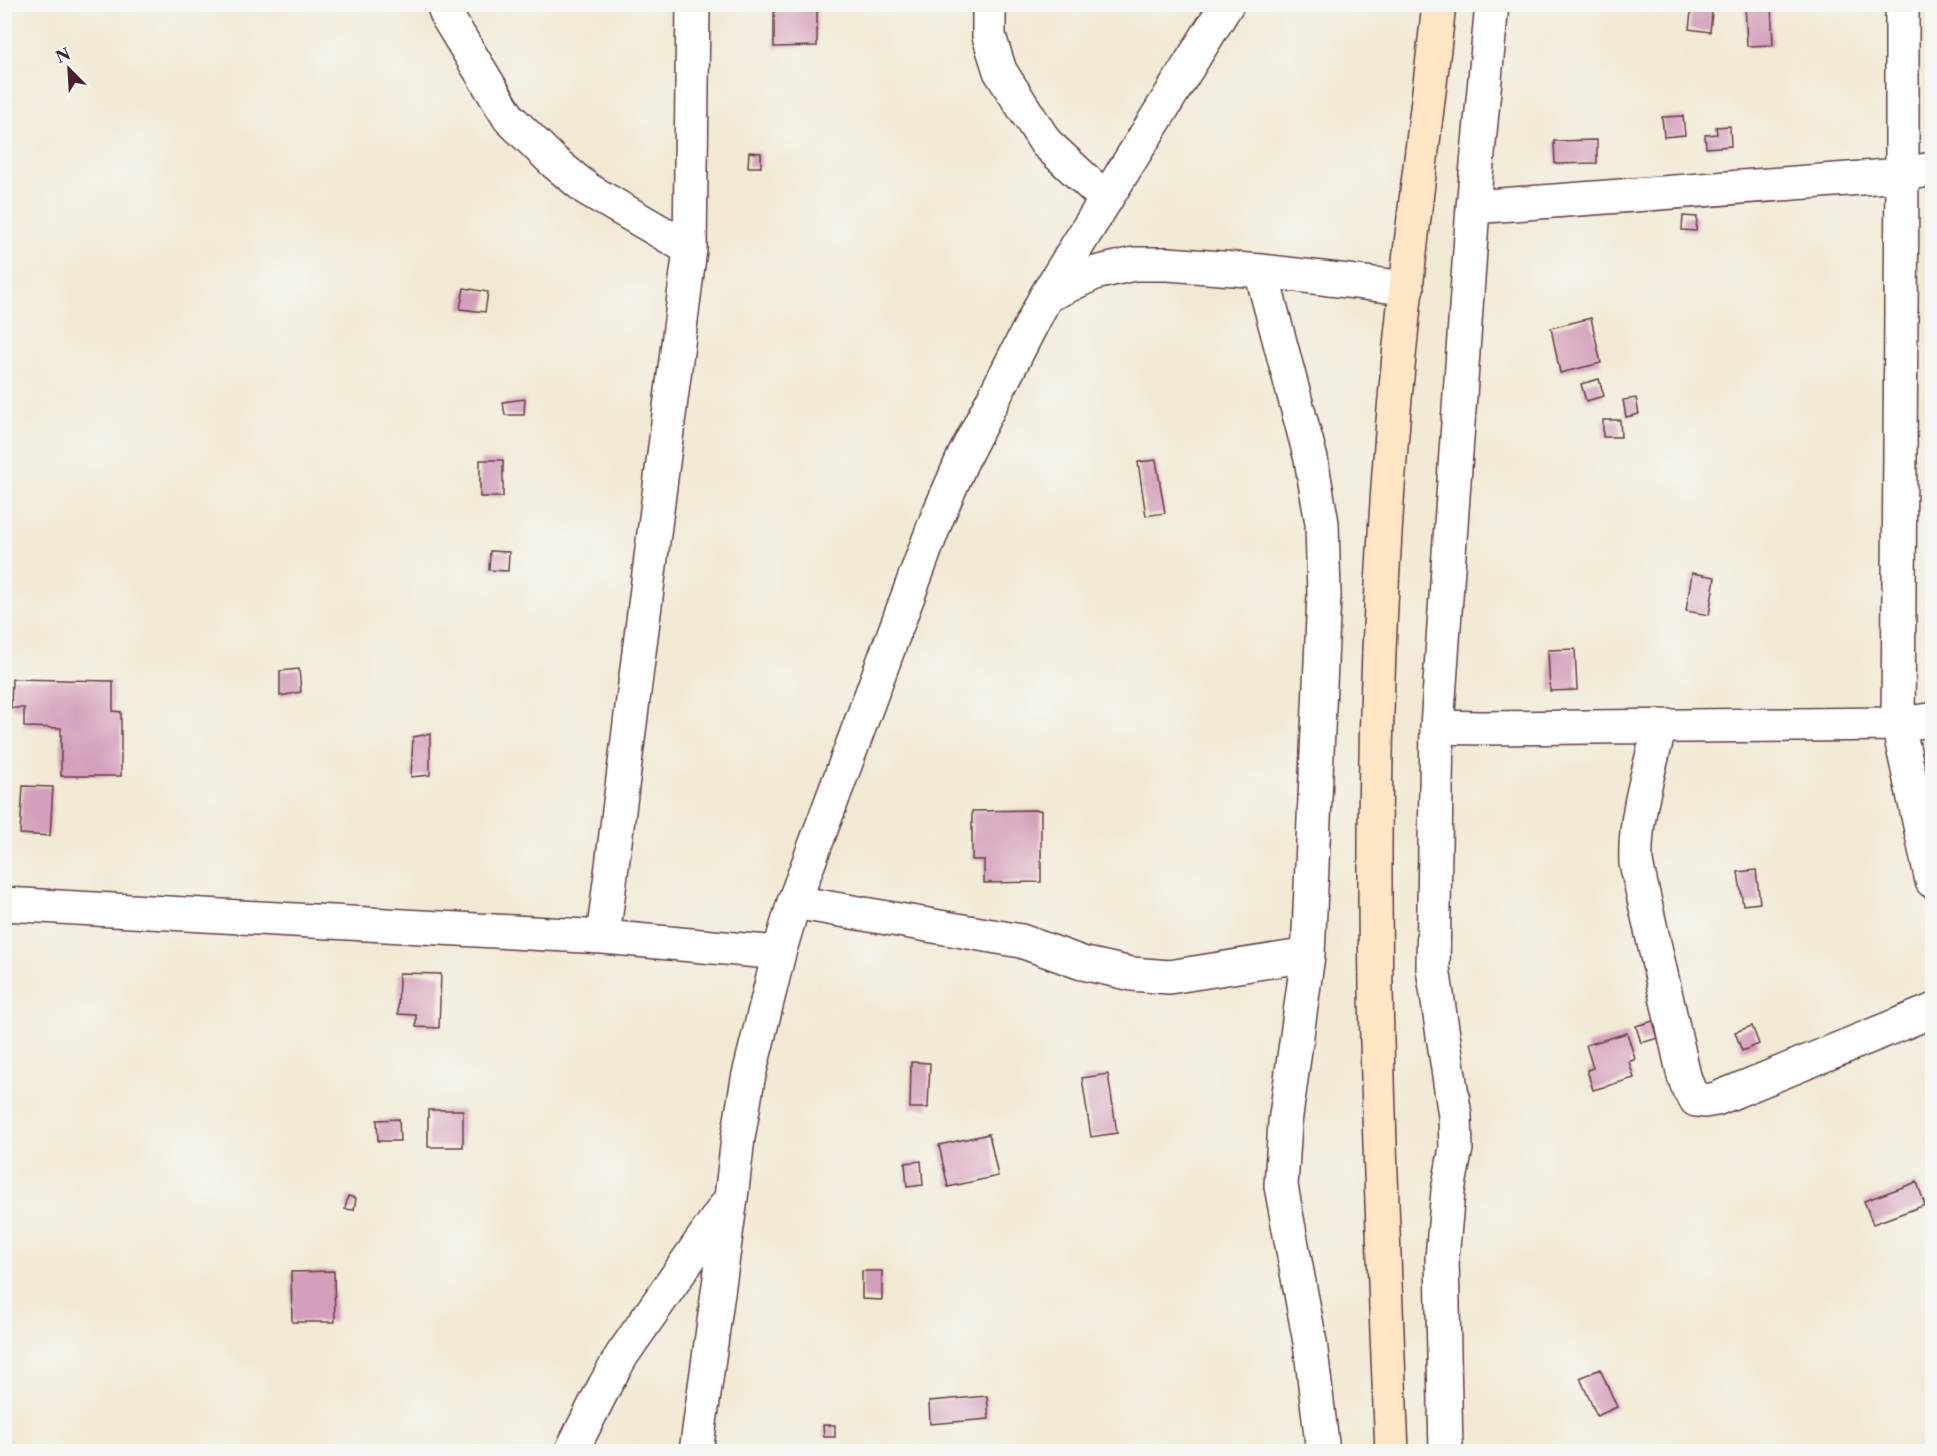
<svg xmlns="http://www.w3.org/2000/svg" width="1937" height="1456" font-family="'Libre Caslon Text',serif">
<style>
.building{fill:#d49fba}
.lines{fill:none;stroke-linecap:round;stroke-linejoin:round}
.street-casing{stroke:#633d44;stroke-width:36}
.secondary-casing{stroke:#633d44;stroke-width:36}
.street{stroke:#fff;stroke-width:33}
.secondary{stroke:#fde5c5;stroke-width:33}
</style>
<rect width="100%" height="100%" fill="#f6f6f2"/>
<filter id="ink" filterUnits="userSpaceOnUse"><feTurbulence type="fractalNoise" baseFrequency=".0167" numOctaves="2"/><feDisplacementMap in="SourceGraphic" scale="12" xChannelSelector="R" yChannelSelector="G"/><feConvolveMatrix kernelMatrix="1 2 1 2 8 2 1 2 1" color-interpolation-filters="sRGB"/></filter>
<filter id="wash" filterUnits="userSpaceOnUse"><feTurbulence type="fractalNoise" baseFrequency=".008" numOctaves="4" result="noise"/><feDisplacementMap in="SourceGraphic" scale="24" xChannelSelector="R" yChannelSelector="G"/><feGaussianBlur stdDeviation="1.35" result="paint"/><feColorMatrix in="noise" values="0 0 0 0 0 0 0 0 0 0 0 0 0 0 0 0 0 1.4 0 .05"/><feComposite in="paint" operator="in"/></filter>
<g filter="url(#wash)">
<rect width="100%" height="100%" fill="#f1e9d3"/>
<g id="blocks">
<path class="building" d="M774,4H817V46L774,47Z
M1692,4H1713L1710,32L1689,29Z
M1745,4H1771L1773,45L1747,46Z
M1683,116L1685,135L1664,137L1662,117Z
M1730,126L1731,146L1706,148L1705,135L1717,134L1716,127Z
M1597,140V163L1555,164L1554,141Z
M749,152L761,153V167H748Z
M1683,216L1697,217L1696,231L1682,230Z
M464,288L488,292L485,312L460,309Z
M1591,318L1601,363L1560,373L1551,328Z
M1599,379L1604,396L1586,401L1581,384Z
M1636,398L1639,414L1626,417L1623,400Z
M525,399L524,415H505L503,402Z
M1603,420H1620L1621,437H1603Z
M480,460H503V497H480Z
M1156,460L1165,513L1146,516L1138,462Z
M490,551L509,552L508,571L489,570Z
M1692,573L1715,577L1709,615L1686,611Z
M1575,649L1577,690L1550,691L1548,650Z
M299,669L301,692L280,696V671Z
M12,679L113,681V711L121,712V776H61V728L24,727V708H11Z
M430,734V775L411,777L413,737Z
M23,786L53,787L50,836L20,834Z
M1041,810V882L984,883V860H972V811Z
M1756,870L1760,903L1743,905L1738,872Z
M399,973L441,974L439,1028L416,1027V1015L398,1014Z
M1653,1021L1658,1038L1641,1043L1636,1026Z
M1752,1026L1759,1044L1742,1051L1735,1032Z
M1627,1033L1635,1059L1629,1062L1634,1078L1593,1090L1587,1070L1593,1068L1586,1045Z
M911,1062L930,1063L928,1108H910Z
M1108,1074L1117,1133L1091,1137L1082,1078Z
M428,1110H463V1147H428Z
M399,1119L400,1141H378L377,1120Z
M989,1134L998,1176L948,1187L939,1145Z
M921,1161L923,1185L907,1187L905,1163Z
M1917,1182L1925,1205L1873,1224L1864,1201Z
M348,1196L356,1198L354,1210L345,1209Z
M334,1271L335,1322H292L291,1272Z
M862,1271H882V1300L862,1299Z
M1600,1369L1617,1407L1597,1416L1580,1378Z
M987,1396L989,1419L930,1424L929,1401Z
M823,1425H835V1437H824Z"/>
</g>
</g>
<g filter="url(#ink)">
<use href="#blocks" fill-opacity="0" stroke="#633d44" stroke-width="1.5"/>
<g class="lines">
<defs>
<path id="street" d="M443,4L448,18L509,118L554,162L587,189L690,249
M989,4V36L1000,71L1046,143L1106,199
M1902,4V175L1898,724L1932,881
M1473,207L1902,175L1932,169
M1261,271L1311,459L1322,523L1324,595L1308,955L1285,1123L1281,1186L1310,1342L1323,1452
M1046,296L1227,4
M1660,726C1649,771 1634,816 1636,863L1684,1076L1689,1090L1696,1100L1704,1101L1716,1099L1932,1011
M1437,727L1481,728L1898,724L1932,720
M794,902L1021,941L1082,963L1132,974L1169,977L1308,955
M4,904L603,937L779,953
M603,937L690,249L693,4
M571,1452L605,1385L622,1355L727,1204
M696,1452L731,1198L738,1138L748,1079L779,953L794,902L937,518L964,456L1046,296L1095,273L1134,264H1168L1261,271L1407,288
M1446,1452L1442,1258L1448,1191L1456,1148L1455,1116L1433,968L1437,727L1473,207L1492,4"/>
<path id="secondary" d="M1392,1452C1380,1170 1367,888 1381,606C1385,526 1390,446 1398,367C1409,246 1426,125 1439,4"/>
</defs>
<use href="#street" class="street-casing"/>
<use href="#secondary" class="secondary-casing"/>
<use href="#street" class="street"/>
<use href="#secondary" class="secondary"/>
</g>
</g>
<rect width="1937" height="1456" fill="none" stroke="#f6f6f2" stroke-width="24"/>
<g transform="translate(69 69) rotate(336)" stroke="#f6f6f2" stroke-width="4.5" paint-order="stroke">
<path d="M0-4.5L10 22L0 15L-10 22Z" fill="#4a1f2b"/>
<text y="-9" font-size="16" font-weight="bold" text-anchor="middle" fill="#4a1f2b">N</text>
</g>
</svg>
